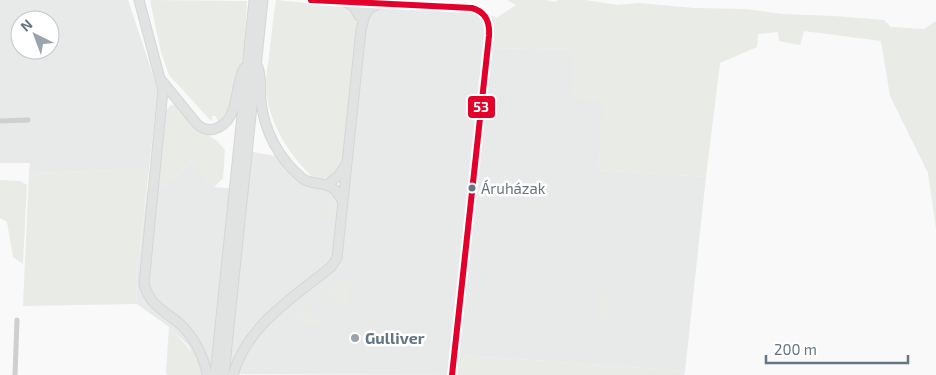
<svg xmlns="http://www.w3.org/2000/svg" width="936" height="375" font-family="'Exo 2',sans-serif">
<style>
.built{fill:#e8e9e9;fill-rule:evenodd}
.green{fill:#e8ebe6}
.lines{fill:none;stroke-linecap:round;stroke-linejoin:round}
.secondary-casing{stroke:#d5d6d7;stroke-width:9}
.highway-casing{stroke:#d5d6d6;stroke-width:11}
.street{stroke:#cecfd0;stroke-width:5}
.secondary{stroke:#e1e2e2;stroke-width:7}
.highway{stroke:#e1e2e2;stroke-width:9}
.bus-1-casing{stroke:#fff;stroke-width:10}
.bus-1{stroke:#e4002b;stroke-width:6}
.bus-dot{fill:#657683;stroke:#fff;stroke-width:2}
.poi-dot{fill:#99a4ac;stroke:#fff;stroke-width:2}
.labels{text-anchor:middle;stroke-width:5;stroke-linejoin:round;paint-order:stroke}
.bus-label{font-size:15px;fill:#657683;stroke:#fff;text-anchor:start}
.poi-label{font-size:16px;font-weight:bold;fill:#657683;stroke:#fff;text-anchor:start}
.line-badge{stroke:#fff;stroke-width:2}
.badge-label{font-size:14px;text-anchor:middle;font-weight:bold;fill:#fff}
</style>
<rect width="100%" height="100%" fill="#f9f9f9"/>
<path class="built" d="M0,0H128L158,90L149,169L29,173L30,163H0ZM20,20H50V50H20Z
M378,7L471,8L496,18L493,48L573,50L604,101L597,170L706,177L685,371L461,355L458,375L202,374L188,345L169,327L137,304L136,281L147,190L158,192L191,162L214,187L236,189L242,150L281,157L315,186L349,189L366,22Z"/>
<path class="green" d="M150,0L247,1C245,34 243,97 219,122L215,116H211L213,118L211,121L169,75L161,52Z
M276,0L345,7L350,8L355,15L357,23L344,161C338,175 330,178 316,180C292,159 271,127 267,96C265,83 267,70 269,57C271,38 273,19 276,0Z
M507,0H546L554,2L559,0H585L618,5L638,3L694,8L745,9L782,14L834,16L884,20L891,27L924,29L936,21V229L928,173L890,96L881,41L804,31L800,45L779,41L778,32L758,34L757,47L720,63L706,177L597,170L603,101L572,99L573,50L492,48L496,18L516,5Z
M171,105L179,106L196,127L217,141L225,150L223,178L214,187L191,162L158,192L166,110Z
M149,169L136,281L137,304L23,306L29,173Z
M0,180L20,181L27,185L23,264L13,257L7,222L0,218Z
M332,199L338,200L337,215L331,217L326,216L327,205Z
M351,273L350,301L313,327L304,326L297,320V316L312,304L311,314L319,320L338,308L335,297L326,292Z
M602,289L608,294L611,307L606,321H600Z
M169,327C184,342 196,355 203,375H167L166,373Z
M461,355L685,371L684,375H458Z"/>
<g class="lines">
<defs>
<path id="secondary" d="M311,0L380,3"/>
<path id="highway" d="M139,0L163,90L144,284C150,306 164,310 180,324C194,337 204,356 207,375
M346,2L354,7L359,16
M365,15L370,8L380,3
M258,67C262,79 260,89 261,101C264,131 279,159 302,178C312,186 325,181 334,189C338,192 340,198 343,202
M162,81L197,124C211,137 228,125 233,110C238,96 237,82 244,68
M327,185L339,175L345,166
M215,375L254,0
M224,375L263,0
M233,375C247,325 293,298 331,267L337,258L361,30C363,21 368,11 362,2"/>
</defs>
<use href="#secondary" class="secondary-casing"/>
<use href="#highway" class="highway-casing"/>
<path class="street" d="M380,3L472,8C486,12 490,22 489,36L452,375
M0,121L28,120
M15,375L17,320"/>
<use href="#secondary" class="secondary"/>
<use href="#highway" class="highway"/>
<defs>
<path id="bus-1" d="M311,0L472,8C486,12 490,22 489,36L452,375"/>
</defs>
<use href="#bus-1" class="bus-1-casing"/>
<use href="#bus-1" class="bus-1"/>
</g>
<circle class="bus-dot" cx="472" cy="188" r="4.5"/>
<circle class="poi-dot" cx="355" cy="338" r="5"/>
<g class="labels">
<g class="bus-label">
<text x="481" y="194">Áruházak</text>
</g>
<g class="poi-label">
<text x="365" y="344">Gulliver</text>
</g>
</g>
<rect class="line-badge" x="467" y="95" width="29" height="24" rx="5" fill="#e4002b"/>
<g class="badge-label">
<text x="481" y="112">53</text>
</g>
<g transform="translate(35 35) rotate(318)"><circle r="24" fill="#ffffff" stroke="#c1c8cd"/>
<path d="M0-4L9 19L0 12L-9 19Z" fill="#99a4ac"/>
<text y="-8" font-size="14" font-weight="bold" text-anchor="middle" fill="#657683">N</text>
</g>
<path d="M766 355v8h142v-8" fill="none" stroke="#657683" stroke-width="2.5"/>
<text x="774" y="355" font-size="15" fill="#657683" stroke="#ffffff" stroke-width="4" paint-order="stroke">200 m</text>
</svg>
